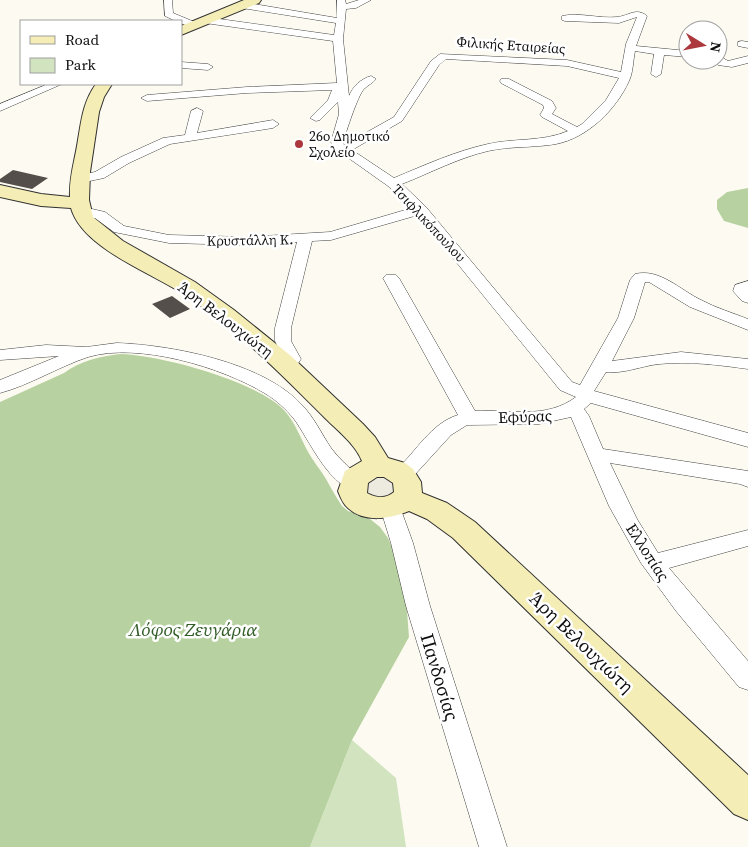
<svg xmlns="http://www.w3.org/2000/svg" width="748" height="847" font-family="'Source Serif 4',serif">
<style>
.green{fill:#d2e3bf}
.forest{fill:#b7d2a0}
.plaza{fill:#edeae0}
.building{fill:#554f4c}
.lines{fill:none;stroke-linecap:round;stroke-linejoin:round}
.street-casing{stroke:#414141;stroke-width:1}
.secondary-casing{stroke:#303030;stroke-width:2}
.street{fill:#fff;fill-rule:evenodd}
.secondary{fill:#f4edb5;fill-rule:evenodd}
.poi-dot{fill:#ac383e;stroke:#fff;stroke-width:2}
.labels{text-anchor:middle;stroke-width:5;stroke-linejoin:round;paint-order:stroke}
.far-street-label{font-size:14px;fill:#0e0e0e;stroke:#fff}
.far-poi-label{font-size:14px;fill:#0e0e0e;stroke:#fff;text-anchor:start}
.street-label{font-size:16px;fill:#0e0e0e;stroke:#fff}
.near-park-label{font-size:19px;font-style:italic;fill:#325d27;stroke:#fff}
.near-street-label{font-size:19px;fill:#0e0e0e;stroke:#fff}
</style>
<rect width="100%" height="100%" fill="#fdfbf1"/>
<path class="green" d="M352,740L396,778L406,847H310Z"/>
<path class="forest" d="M748,188V228L724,221L717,209V200L727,192Z
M120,354C161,355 256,381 284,410C295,422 300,437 307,450C313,461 320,469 326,479C331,488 336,497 342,506L348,511L370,519L380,527L388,538L397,559L406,598L409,637L352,740L310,847H0V402L64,373C80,361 101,356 120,354Z"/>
<path class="plaza" d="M367,476H393L399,494L372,501L360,485Z"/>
<path class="building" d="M13,170L48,178L32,189L0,182V179Z
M172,296L190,309L170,318L152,304Z"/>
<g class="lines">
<defs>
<path id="street" d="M164,0H172L173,13L197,23V27C188,28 174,20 165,16Z
M337,0H345L346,4L359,0H371L356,8L346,9L343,39L349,96C353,86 361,79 371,76L376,79C373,83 368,85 364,89C358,95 346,132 343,142L344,145L394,117L431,61L440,54L567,60L621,72L626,44L637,17L619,23L565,21L562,20V16C580,12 599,19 617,17C629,16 636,7 647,16L636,46L688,51V57L664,55L661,74L656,77L651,74L654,54L635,51C633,61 633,73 629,81C616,110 587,138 556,144C534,148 510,146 488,151C458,158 430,173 402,184L426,207L572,382L580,385L618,318L630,280L635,274C660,268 680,290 701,300C716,308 733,313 748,319V330L690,307L649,282H645L634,318L612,361L681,352L748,359V369C719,365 689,361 659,364C641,366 624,374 606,372L594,391L748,433V447L591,403L584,409L589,416L603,449L748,471V487L740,484L610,463L637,519L658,553L748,530V546L669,568L748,661V690L739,687L676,611L641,563L609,506L571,417L539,424L467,425L451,435L410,480L403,482L396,480L393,475L396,470C416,452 431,423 458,415L383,278L386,275H396L399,278L475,411C510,409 545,420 576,397L560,390L418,215L331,240L312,241L291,328V341L301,359C295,368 291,373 280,370L277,366L283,358L275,341V328L297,242L246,245L169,243L114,232L95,218L83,219L76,215L78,212L92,209L105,212L124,226L169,235L246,237L330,232L412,208L388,186L333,147L331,142L339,114L338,102L320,120L316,121L310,118L328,100L332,90L247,93L147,101L141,98L147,95L247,87L337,83L333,41L205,23L200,20L205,17L334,35L336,23L242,8L238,5L242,2L337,18ZM446,59L567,66L619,78L606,100L582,124L577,127L552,114L556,108L552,101L509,79H501L500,81L501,83L543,105L544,108L540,115L542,117L568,131C543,142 514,138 488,144C456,151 425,165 394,178L352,150L402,121L439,65Z
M742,41L748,42V48L738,46V42Z
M718,55L728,61L748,56V63L732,67L718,65L714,60H718Z
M181,62L208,64L213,67L208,70L181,68Z
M48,84H62L0,111V104Z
M197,108L203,111L197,133L273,120L279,124L273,128L170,144L129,163L104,178L80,183L73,179L75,176L95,172L121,157L163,138L185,135L191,111Z
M748,281V303L742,301L733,291L735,285Z
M117,343C171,345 262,362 301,404C314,417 321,433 331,448C339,459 350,468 360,478L363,483L360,488C333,496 308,437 294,419C286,409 276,400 266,394C222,367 138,342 88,357C58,367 30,385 0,393V380L59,356L0,360V350L46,345L86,347Z
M390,499L397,502L400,507L413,543L430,606L507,847H479L406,606L391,543L380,507L383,502Z"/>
<path id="secondary" d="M244,0H261L259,3L181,35V26Z
M96,84H112L104,97L99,112L90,172L89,200L93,217L123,241L195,282L234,310L291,356L363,424L375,437L388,458L405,463L413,469L421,482L422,493L447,503L475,522L748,775V820L734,814L453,538L427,519L409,511C390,519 364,523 348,508C343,504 340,496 338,491L345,471L362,461C355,444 338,431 325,418C280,373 234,326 180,292C147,271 82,247 71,208L41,206L0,197V185L41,194L70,197C69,179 74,163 77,146C81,124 82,103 96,84ZM377,477H384L393,483L394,492C386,499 376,498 367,493L368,483Z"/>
</defs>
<use href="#street" class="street-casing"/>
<use href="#secondary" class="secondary-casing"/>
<use href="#street" class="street"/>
<use href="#secondary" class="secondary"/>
</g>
<circle class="poi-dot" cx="299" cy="144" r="5"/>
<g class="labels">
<g class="far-street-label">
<text transform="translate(511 45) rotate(4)" y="5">Φιλικής Εταιρείας</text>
<text transform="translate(429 223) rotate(47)" y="5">Τσιφλικόπουλου</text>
<text transform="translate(250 240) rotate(-1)" y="5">Κρυστάλλη Κ.</text>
</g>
<g class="far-poi-label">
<text x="309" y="141">26ο Δημοτικό<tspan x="309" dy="16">Σχολείο</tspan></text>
</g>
<g class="street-label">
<text transform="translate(226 319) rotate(37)" y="6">Άρη Βελουχιώτη</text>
<text transform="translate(525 416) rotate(-2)" y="6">Εφύρας</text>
<text transform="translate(648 552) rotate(57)" y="6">Ελλοπίας</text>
</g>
<g class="near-park-label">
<text x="193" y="636">Λόφος Ζευγάρια</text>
</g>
<g class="near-street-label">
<text transform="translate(582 642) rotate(44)" y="7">Άρη Βελουχιώτη</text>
<text transform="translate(440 677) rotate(73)" y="7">Πανδοσίας</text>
</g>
</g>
<rect x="20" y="20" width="162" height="65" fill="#ffffff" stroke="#9f9f9f"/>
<rect x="30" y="36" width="25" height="8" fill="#f4edb5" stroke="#9f9f9f"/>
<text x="65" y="45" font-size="15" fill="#0e0e0e">Road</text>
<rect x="30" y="58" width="25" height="15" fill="#d2e3bf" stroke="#9f9f9f"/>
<text x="65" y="70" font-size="15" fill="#0e0e0e">Park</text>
<g transform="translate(703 45) rotate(100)"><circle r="24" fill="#ffffff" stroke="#9f9f9f"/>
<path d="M0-4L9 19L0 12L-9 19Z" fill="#ac383e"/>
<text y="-8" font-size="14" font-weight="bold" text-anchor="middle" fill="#0e0e0e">N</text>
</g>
</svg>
